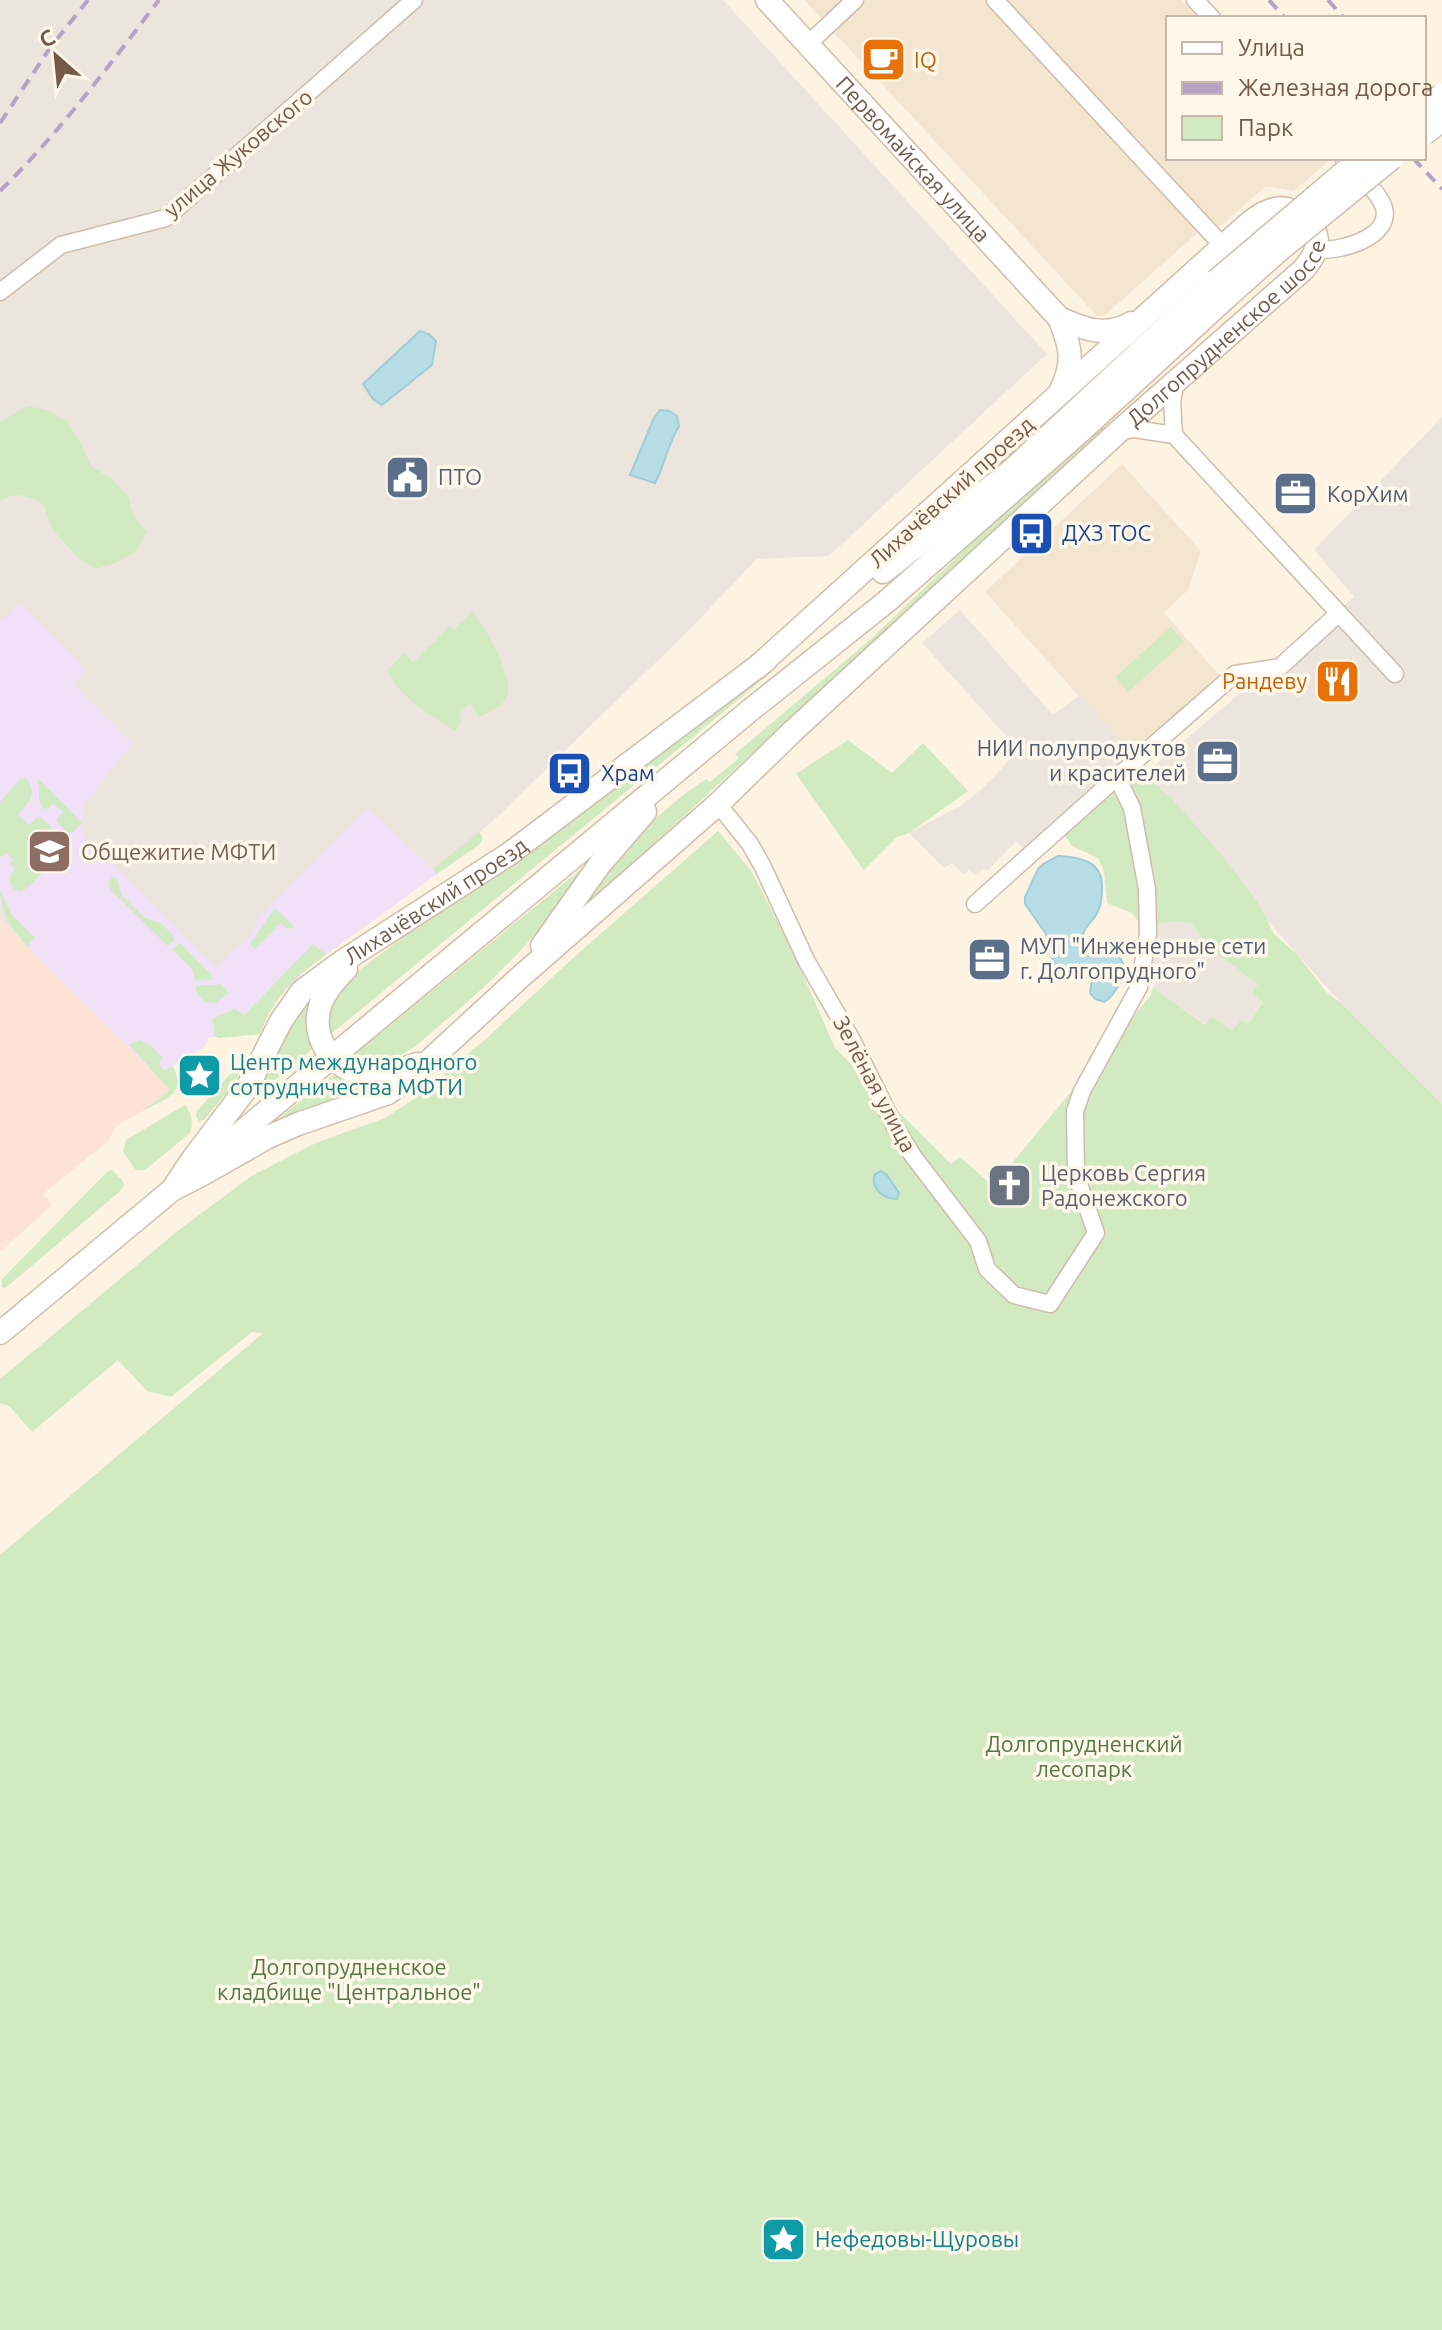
<svg xmlns="http://www.w3.org/2000/svg" width="1442" height="2330" font-family="Ubuntu,sans-serif">
<style>
.residential{fill:#f4e5d1}
.commercial{fill:#fde3d6}
.industrial{fill:#ebe5de}
.education{fill:#f0e0f8}
.green{fill:#d1eac1}
.water{fill:#b7dee5;stroke:#9ecdd7;stroke-width:2}
.lines{fill:none;stroke-linecap:round;stroke-linejoin:round}
.street-casing{stroke:#cfbdac;stroke-width:19}
.secondary-casing{stroke:#d2bda9;stroke-width:25}
.street{stroke:#fff;stroke-width:16}
.secondary{stroke:#fff;stroke-width:22}
.rail{stroke:#b6a2c5;stroke-width:4;stroke-dasharray:12 8;stroke-linecap:butt}
.secondary-bridge-casing{stroke:#d2bda9;stroke-width:25;stroke-linecap:butt}
.secondary-bridge{stroke:#fff;stroke-width:22}
.labels{text-anchor:middle;stroke-width:7;stroke-linejoin:round;paint-order:stroke}
.food-label{font-size:22px;fill:#c56008;stroke:#fff7e9;text-anchor:start}
.street-label{font-size:22px;fill:#745949;stroke:#fff7e9}
.service-label{font-size:22px;fill:#4e5e75;stroke:#fff7e9;text-anchor:start}
.transit-label{font-size:22px;fill:#164399;stroke:#fff7e9;text-anchor:start}
.education-label{font-size:22px;fill:#785e54;stroke:#fff7e9;text-anchor:start}
.culture-label{font-size:22px;fill:#0d838f;stroke:#fff7e9;text-anchor:start}
.worship-label{font-size:22px;fill:#5b616d;stroke:#fff7e9;text-anchor:start}
.park-label{font-size:22px;fill:#507a41;stroke:#fff7e9}
</style>
<rect width="100%" height="100%" fill="#fcf3e3"/>
<path class="residential" d="M804,0H1182L1198,18H1168V158H1326L1329,161L1294,191L1266,186L1218,228L1211,221L1105,315L1097,316Z
M1122,464L1201,551L1188,590L1164,613L1221,677L1132,755L985,592Z"/>
<path class="commercial" d="M0,918L129,1045L171,1090L143,1111L121,1123L115,1128L108,1141L43,1194L52,1205L0,1252Z"/>
<path class="industrial" d="M0,0H723L1047,354L829,556L757,559L686,633L491,823L432,869L437,874L306,969L271,1006L222,1034L206,1038L209,1041L203,1048L184,1057L158,1076L0,918Z
M1442,417V1104L1341,1003L1140,778L1354,597L1314,550Z
M960,610L1053,715L1080,695L1132,755L1028,852L1016,842L987,871L983,868L975,876L969,870L964,875L952,863L944,868L909,833L960,806L982,789L1019,750L922,643Z
M1171,922L1192,923L1209,947L1259,984L1263,1001L1248,1024L1232,1031L1206,1025L1153,987L1159,978L1143,969L1148,926Z"/>
<path class="education" d="M20,603L82,665L85,672L74,685L132,744L84,805L83,834L216,968L250,935L260,915L368,808L437,874L306,969L271,1006L258,1031L206,1038L209,1041L203,1048L185,1057L158,1076L27,946L17,935L0,906V622Z"/>
<path class="green" d="M28,406L48,410L67,422L78,438L91,466L112,479L128,496L133,515L146,532L136,552L118,562L96,569L80,560L52,529L43,504C27,495 17,491 0,501V422Z
M1100,425L1105,428L568,923L633,837L687,792L706,779L710,782L739,758L735,754L871,639L960,554Z
M472,612C485,624 512,676 508,693C505,706 490,712 479,717L470,704L461,712L460,725L455,731C431,714 399,699 387,670L404,653L413,662L450,626L454,629Z
M1171,627L1184,642L1128,692L1115,677Z
M770,668L772,672L331,1034L329,1029V1005L346,980L439,910L681,739Z
M848,740L892,773L923,743L968,791L909,833L897,837L864,870L796,774Z
M1130,774L1145,776L1173,800L1220,853L1258,903L1274,934L1298,955L1326,992L1341,1003L1442,1104V2330H0V1555L263,1333L252,1332L171,1397L147,1391L118,1360L32,1432L9,1406L0,1403V1379L180,1229L253,1175L316,1143L385,1118L411,1101L487,1038L573,958L718,831L752,872L793,952L835,1048L951,1164L960,1157L993,1186L1151,995L1153,987L1205,1025L1212,1017L1232,1031L1241,1020L1248,1024L1263,1002L1252,993L1258,984L1208,947L1192,923L1171,922L1143,927L1132,913L1107,903L1104,871L1098,858L1072,846L1064,834Z
M21,778L27,779C38,794 28,803 18,815L29,825L38,817L42,818L68,845L66,850L60,851L46,838L31,854L37,860L48,851L53,856L54,862L27,888L20,891L14,889L10,882L11,874L15,869L10,863L13,859L7,853L0,857V802Z
M38,779L82,823L73,832H67L58,823L57,819L63,812L53,803L47,809L42,808C37,799 40,789 38,779Z
M479,832L483,838L480,844L437,874L432,869Z
M591,861C548,925 501,976 441,1024C425,1038 407,1056 385,1062C372,1065 362,1063 350,1058Z
M113,876L117,880L122,896L145,918L162,924L174,936V940L168,946L110,889L108,883Z
M0,890L12,915L35,938L27,946C12,929 0,912 0,890Z
M275,908L295,927L287,929L281,923L255,949L250,944Z
M180,943L211,974L213,979L195,981L192,969L172,950Z
M313,944L326,955C291,980 276,994 260,1034L219,1038L215,1036L213,1018L235,1009L244,1015Z
M221,984L229,993L215,1003C205,1003 195,997 196,986Z
M312,993C305,1013 306,1030 312,1049L246,1104L286,1023Z
M139,1040L152,1046L162,1057L159,1062L161,1068L165,1070L172,1066C190,1092 164,1100 144,1110L170,1090L129,1045Z
M241,1070L234,1084L204,1120L199,1121L196,1117L197,1111L231,1073Z
M333,1075L350,1083L371,1086L370,1090L276,1124L274,1122Z
M185,1105C191,1111 194,1125 190,1133L145,1170H136L123,1152L126,1140Z
M112,1170L123,1181L124,1186L118,1193L9,1285L5,1288L2,1287V1279L107,1172Z"/>
<path class="water" d="M420,331L429,334L436,341L432,365L382,405L373,399L363,384Z
M660,410L669,411L677,416L679,426C667,446 665,464 655,483L630,475L654,418Z
M1058,856C1080,857 1103,861 1102,888C1102,896 1101,906 1097,913C1093,921 1086,925 1083,934C1093,955 1137,947 1120,982C1116,991 1112,997 1104,1002L1095,999L1090,993L1092,979L1067,971L1055,964L1049,952L1046,934L1025,904V897L1038,869L1043,864Z
M881,1171L887,1175L899,1193L897,1199C883,1199 870,1188 875,1174Z"/>
<g class="lines">
<defs>
<path id="street" d="M995,0L1223,246
M1195,0L1212,18
M808,44L855,0
M1316,249C1337,253 1392,238 1384,208C1379,191 1354,171 1343,158
M0,292L61,245L166,218L414,0
M1118,432L1134,429L1174,435L1395,674
M1174,435L1172,401L1176,382
M718,804L750,844L763,867L807,962L851,1038L895,1127L913,1156L978,1241L987,1269L1014,1295L1050,1304L1096,1233L1076,1175L1075,1111L1082,1091L1139,987L1148,933L1147,889L1132,808L1117,777L1235,674L1280,667L1339,613
M975,904L1117,777"/>
<g id="secondary">
<path id="s1" d="M767,0L1059,318C1071,347 1075,362 1060,392"/>
<path d="M1059,318C1084,329 1105,338 1131,323"/>
<path d="M999,482L1216,281"/>
<path d="M883,572L1010,472"/>
<path d="M542,946L600,864L645,812"/>
<path d="M346,969C335,980 322,994 319,1010C311,1048 344,1079 382,1075C394,1074 406,1068 417,1064"/>
<path d="M214,1155L748,712L886,602L1083,429L1229,295"/>
<path id="s2" d="M174,1187L192,1160L248,1086L281,1021L302,991L340,963L509,854L766,660"/>
<path id="s3" d="M174,1189L203,1174L268,1137L298,1124L388,1093L418,1071L518,979L718,804L792,732L1117,433L1304,269C1310,261 1318,251 1317,240C1315,223 1293,205 1275,209C1256,213 1238,234 1223,246L756,668"/>
<path d="M0,1333L184,1180"/>
</g>
</defs>
<use href="#street" class="street-casing"/>
<use href="#secondary" class="secondary-casing"/>
<use href="#street" class="street"/>
<use href="#secondary" class="secondary"/>
<path class="rail" d="M1269,0L1285,18
M1328,0L1344,18
M1424,92L1442,112
M0,123L50,48L88,0
M1413,158L1442,189
M0,191C60,132 108,67 159,0"/>
<defs>
<path id="secondary-bridge" d="M1424,109L1442,95
M1424,134L1442,120
M1216,281L1361,158
M1229,295L1277,252L1392,158"/>
</defs>
<use href="#secondary-bridge" class="secondary-bridge-casing"/>
<use href="#secondary-bridge" class="secondary-bridge"/>
</g>
<defs>
<symbol id="cafe-square" viewBox="-11 -11 22 22"><rect x="-9" y="-9" width="18" height="18" rx="4" fill="#e8710a" stroke="#fff7e9"/><path d="M-5.5-4.5H6V0H3Q3 3.5 0 3.5H-2.5Q-5.5 3.5-5.5 0ZM3-3.2v2h1.7v-2ZM-6 4.5H4V6H-6Z" fill="#fff"/></symbol>
<symbol id="civic-square" viewBox="-11 -11 22 22"><rect x="-9" y="-9" width="18" height="18" rx="4" fill="#5c6f8a" stroke="#fff7e9"/><path d="M-.6-6.5H3V-4.5H.6V-3L4-1V1h2V6H-6V1h2V-1L-.6-3ZM-1.2 2.5V6h2.4V2.5Z" fill="#fff"/></symbol>
<symbol id="office-square" viewBox="-11 -11 22 22"><rect x="-9" y="-9" width="18" height="18" rx="4" fill="#5c6f8a" stroke="#fff7e9"/><path d="M-6-3h4V-5.5h4V-3h4V5H-6ZM-1-4.5V-3h2v-1.5ZM-6 0V1H6V0Z" fill="#fff"/></symbol>
<symbol id="bus-square" viewBox="-11 -11 22 22"><rect x="-9" y="-9" width="18" height="18" rx="4" fill="#1a4fb4" stroke="#fff7e9"/><path d="M-5-6H5V4H4V6H2V4H-2V6H-4V4H-5ZM-3.5-4V0h7V-4ZM-3.5 1.2v1.5H-2V1.2ZM2 1.2v1.5H3.5V1.2Z" fill="#fff"/></symbol>
<symbol id="restaurant-square" viewBox="-11 -11 22 22"><rect x="-9" y="-9" width="18" height="18" rx="4" fill="#e8710a" stroke="#fff7e9"/><path d="M-5-6h1v4h1v-4h1v4h1v-4h1v5L-1.5 .5V6h-2V.5L-5-1ZM5-6V6H3V1.5H1.5Q1.5-4 5-6Z" fill="#fff"/></symbol>
<symbol id="university-square" viewBox="-11 -11 22 22"><rect x="-9" y="-9" width="18" height="18" rx="4" fill="#8d6e63" stroke="#fff7e9"/><path d="M0-5L7-2L0 1L-7-2ZM-4 1L0 2.5L4 1V4Q0 6-4 4Z" fill="#fff"/></symbol>
<symbol id="sight-square" viewBox="-11 -11 22 22"><rect x="-9" y="-9" width="18" height="18" rx="4" fill="#0f9aa8" stroke="#fff7e9"/><path d="M0-6L1.8-2.2L6-1.7L2.9 1.2L3.7 5.4L0 3.3L-3.7 5.4L-2.9 1.2L-6-1.7L-1.8-2.2Z" fill="#fff"/></symbol>
<symbol id="church-square" viewBox="-11 -11 22 22"><rect x="-9" y="-9" width="18" height="18" rx="4" fill="#6b7280" stroke="#fff7e9"/><path d="M-1.2-6h2.4v3.5h3.3v2.4h-3.3V6h-2.4V-.1h-3.3v-2.4h3.3Z" fill="#fff"/></symbol>
</defs>
<g fill-rule="evenodd">
<use href="#cafe-square" x="858" y="34" width="51" height="51"/>
<use href="#civic-square" x="382" y="452" width="51" height="51"/>
<use href="#office-square" x="1270" y="468" width="51" height="51"/>
<use href="#bus-square" x="1006" y="508" width="51" height="51"/>
<use href="#restaurant-square" x="1312" y="656" width="51" height="51"/>
<use href="#office-square" x="1192" y="736" width="51" height="51"/>
<use href="#bus-square" x="544" y="748" width="51" height="51"/>
<use href="#university-square" x="24" y="826" width="51" height="51"/>
<use href="#office-square" x="964" y="934" width="51" height="51"/>
<use href="#sight-square" x="174" y="1050" width="51" height="51"/>
<use href="#church-square" x="984" y="1160" width="51" height="51"/>
<use href="#sight-square" x="758" y="2214" width="51" height="51"/>
</g>
<g class="labels">
<g class="food-label">
<text x="914" y="68">IQ</text>
<text x="1307" y="689" text-anchor="end">Рандеву</text>
</g>
<g class="street-label">
<text transform="translate(238 153) rotate(-40)" y="8">улица Жуковского</text>
<text dy="8" stroke="none"><textPath href="#s1" startOffset="216">Первомайская улица</textPath></text>
<text dy="8" stroke="none"><textPath href="#s3" startOffset="1368">Долгопрудненское шоссе</textPath></text>
<text transform="translate(951 492) rotate(-42)" y="8">Лихачёвский проезд</text>
<text dy="8" stroke="none"><textPath href="#s2" startOffset="396">Лихачёвский проезд</textPath></text>
<text transform="translate(875 1084) rotate(62)" y="8">Зелёная улица</text>
</g>
<g class="service-label">
<text x="438" y="485">ПТО</text>
<text x="1327" y="502">КорХим</text>
<text x="1186" y="756" text-anchor="end">НИИ полупродуктов<tspan x="1186" dy="25">и красителей</tspan></text>
<text x="1020" y="954">МУП "Инженерные сети<tspan x="1020" dy="25">г. Долгопрудного"</tspan></text>
</g>
<g class="transit-label">
<text x="1062" y="541">ДХЗ ТОС</text>
<text x="601" y="781">Храм</text>
</g>
<g class="education-label">
<text x="81" y="860">Общежитие МФТИ</text>
</g>
<g class="culture-label">
<text x="230" y="1070">Центр международного<tspan x="230" dy="25">сотрудничества МФТИ</tspan></text>
<text x="815" y="2247">Нефедовы-Щуровы</text>
</g>
<g class="worship-label">
<text x="1041" y="1181">Церковь Сергия<tspan x="1041" dy="25">Радонежского</tspan></text>
</g>
<g class="park-label">
<text x="1084" y="1752">Долгопрудненский<tspan x="1084" dy="25">лесопарк</tspan></text>
<text x="349" y="1975">Долгопрудненское<tspan x="349" dy="25">кладбище "Центральное"</tspan></text>
</g>
</g>
<rect x="1166" y="16" width="260" height="144" fill="#fff7e9" stroke="#c7b8a9" stroke-width="2"/>
<rect x="1182" y="42" width="40" height="12" fill="#ffffff" stroke="#c7b8a9" stroke-width="2"/>
<text x="1238" y="56" font-size="24" fill="#745949">Улица</text>
<rect x="1182" y="82" width="40" height="12" fill="#b6a2c5" stroke="#c7b8a9" stroke-width="2"/>
<text x="1238" y="96" font-size="24" fill="#745949">Железная дорога</text>
<rect x="1182" y="116" width="40" height="24" fill="#d1eac1" stroke="#c7b8a9" stroke-width="2"/>
<text x="1238" y="136" font-size="24" fill="#745949">Парк</text>
<g transform="translate(56 56) rotate(333)" stroke="#fff7e9" stroke-width="6" paint-order="stroke">
<path d="M0-6L14 30L0 20L-14 30Z" fill="#745949"/>
<text y="-12" font-size="22" font-weight="bold" text-anchor="middle" fill="#745949">С</text>
</g>
</svg>
